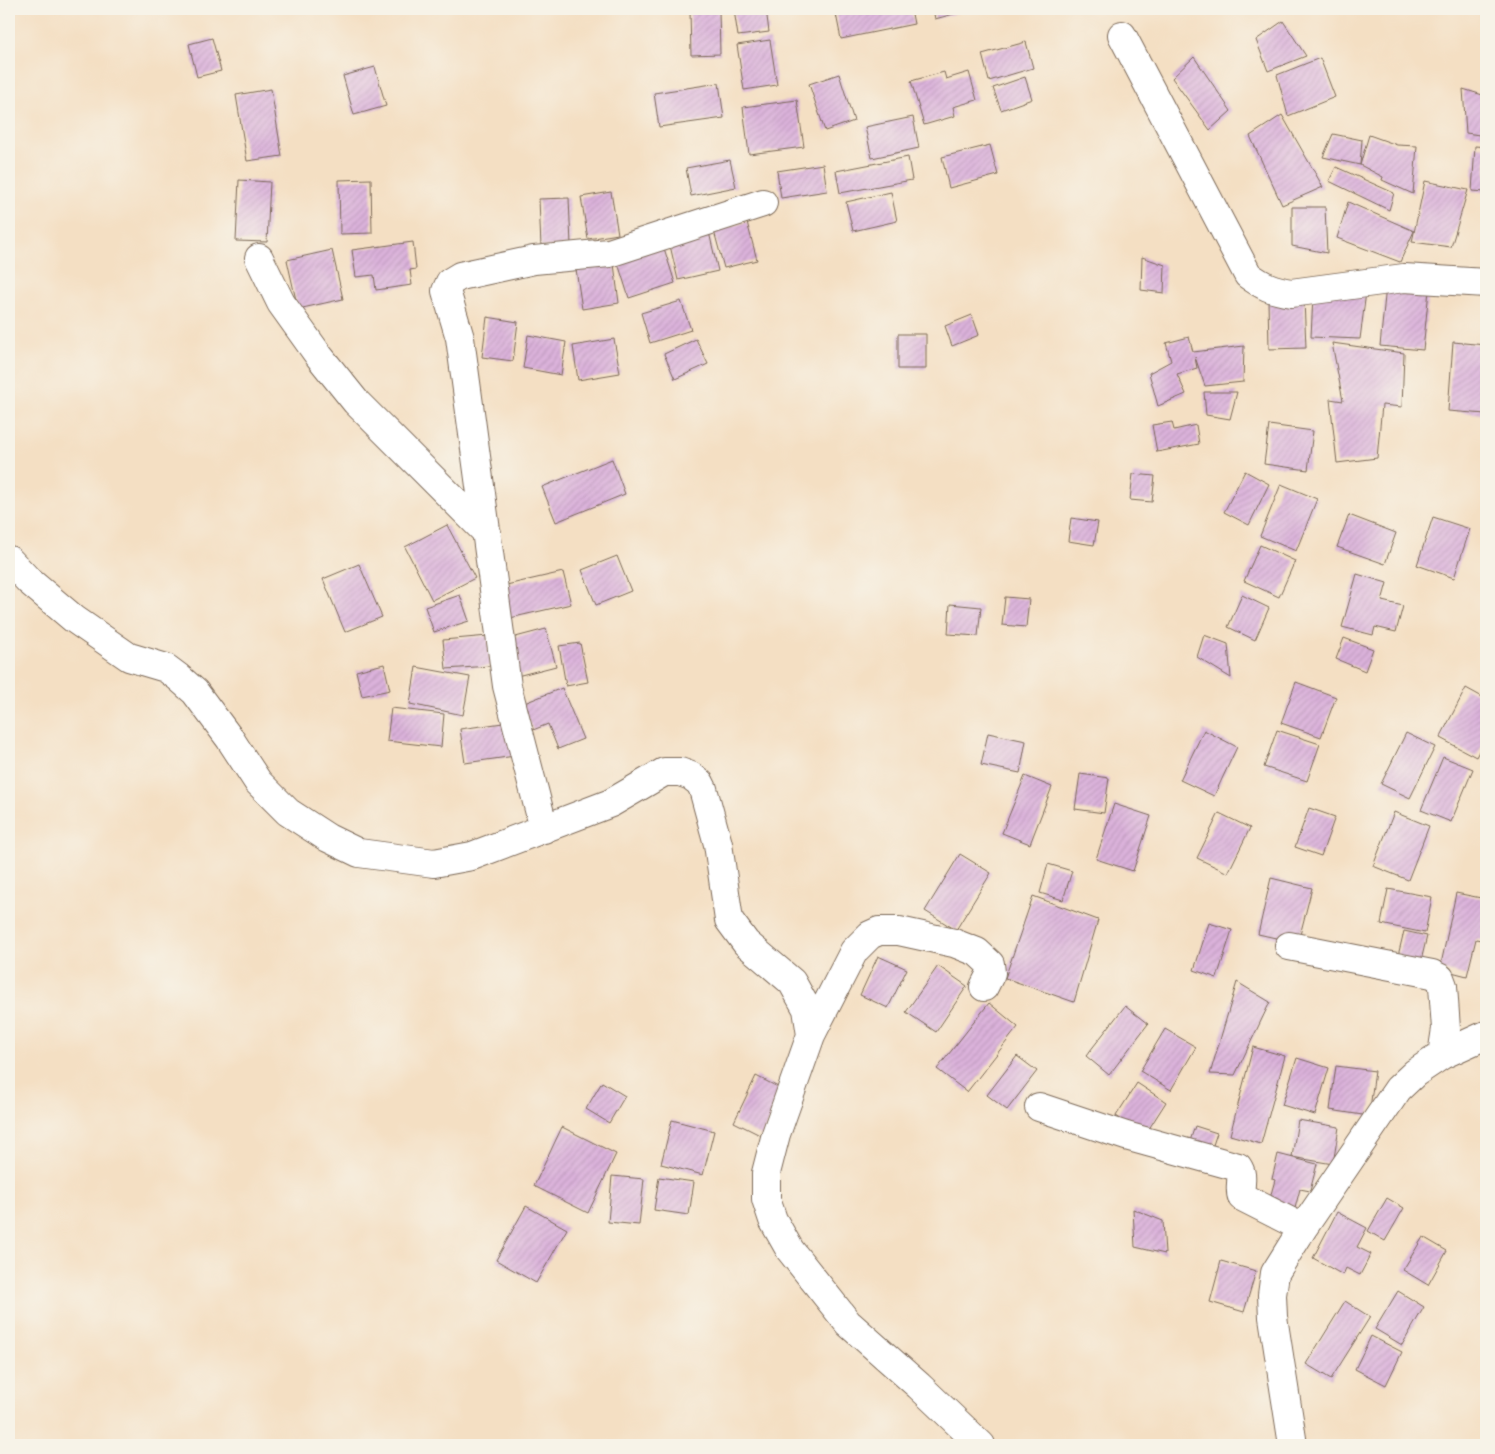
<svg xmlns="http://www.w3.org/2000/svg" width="1495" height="1454" font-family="'Indie Flower',sans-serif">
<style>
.building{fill:url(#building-hatch)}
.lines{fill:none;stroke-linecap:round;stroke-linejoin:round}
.minor-casing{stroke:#7c6958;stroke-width:30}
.minor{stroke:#fff;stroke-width:28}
</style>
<defs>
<pattern id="building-hatch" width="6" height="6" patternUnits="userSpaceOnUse" patternTransform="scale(1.25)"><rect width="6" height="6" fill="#dbb2db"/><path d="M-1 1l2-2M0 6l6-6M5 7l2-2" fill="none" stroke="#bd99bc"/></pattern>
</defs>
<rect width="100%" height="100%" fill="#f7f3e8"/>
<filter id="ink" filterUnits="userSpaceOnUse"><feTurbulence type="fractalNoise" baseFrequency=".02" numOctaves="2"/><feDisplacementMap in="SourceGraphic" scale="10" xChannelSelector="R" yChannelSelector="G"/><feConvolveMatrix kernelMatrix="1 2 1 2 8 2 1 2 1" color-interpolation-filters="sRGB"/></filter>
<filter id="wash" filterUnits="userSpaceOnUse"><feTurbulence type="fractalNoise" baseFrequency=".0096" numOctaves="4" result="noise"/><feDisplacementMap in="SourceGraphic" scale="20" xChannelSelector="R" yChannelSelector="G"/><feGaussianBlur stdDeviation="1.12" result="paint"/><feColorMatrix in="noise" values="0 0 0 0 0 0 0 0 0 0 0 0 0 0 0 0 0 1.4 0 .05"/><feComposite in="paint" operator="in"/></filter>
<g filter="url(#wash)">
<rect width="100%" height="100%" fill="#f4dfc3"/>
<g id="blocks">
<path class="building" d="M745,9H766L769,32L738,36L734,10Z
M835,9H911L914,24L841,39Z
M933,9H972L935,19Z
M719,10L720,54L691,55L690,11Z
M1283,21L1306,56L1268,71L1256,40Z
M212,38L221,71L197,77L189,44Z
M770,40L777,85L744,90L737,45Z
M1026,42L1033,68L989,81L982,54Z
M1194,57L1231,111L1210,130L1172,78Z
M1320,58L1335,97L1288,116L1277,75Z
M375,67L386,106L354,115L343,76Z
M944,72L946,79L969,72L977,100L953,107L955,116L924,125L911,81Z
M839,74L854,121L825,131L809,84Z
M1025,77L1032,99L1001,110L993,88Z
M719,83L724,118L659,127L654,93Z
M271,89L282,156L247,161L236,95Z
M1463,89L1486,96V136L1466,133Z
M797,100L804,147L749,154L743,107Z
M1282,115L1323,187L1282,205L1250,136Z
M913,117L919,148L872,158L865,127Z
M1333,134L1362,140L1360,165L1323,157Z
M1369,135L1397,145L1417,146L1413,194L1382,180L1383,177L1360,165Z
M990,145L998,175L949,188L942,157Z
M1475,146L1486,147V192L1472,191Z
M908,157L912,180L840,193L836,171Z
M730,160L736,187L691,196L686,168Z
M823,164L827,191L781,198L777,171Z
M1336,167L1394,193L1389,210L1329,181Z
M371,179L372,233L340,234L339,180Z
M239,180L270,182L267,242L236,241Z
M1425,181L1468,190L1451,247L1412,242Z
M611,192L618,234L588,239L581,197Z
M891,192L897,221L853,231L846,202Z
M569,198L571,245L541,247L539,199Z
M1348,202L1414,231L1400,262L1337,238Z
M1292,207H1325L1327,253L1292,246Z
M747,222L757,260L724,268L714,231Z
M709,232L718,271L678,280L669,241Z
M413,242L416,269L410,270L412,285L376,290L374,275L356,277L352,250Z
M663,245L675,283L629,298L617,260Z
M332,250L343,299L298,309L287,260Z
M1142,257L1165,265L1164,293L1141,290Z
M614,264L619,303L582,309L576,269Z
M1386,286L1429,290L1423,350L1380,346Z
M1366,292L1360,339L1311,337L1313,296Z
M1304,299L1306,348L1269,349L1268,300Z
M681,301L691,330L650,343L641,313Z
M972,315L979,335L952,346L945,326Z
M487,317L518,322L513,361L482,357Z
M898,334H926V369H898Z
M528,335L566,342L561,375L523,368Z
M1189,337L1193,352L1244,346L1243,382L1205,386L1195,357L1197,368L1177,374L1186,394L1158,406L1149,373L1171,361L1166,343Z
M614,339L620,373L578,380L573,346Z
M696,339L708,364L675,379L664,354Z
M1453,342L1486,345V414L1448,411Z
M1332,343L1404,353L1402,407L1382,405L1377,458L1337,463L1330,399L1343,401Z
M1204,392H1237L1230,419L1206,415Z
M1172,422L1174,430L1196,425L1199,444L1157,452L1152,425Z
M1269,425L1313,431L1308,470L1264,464Z
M612,459L625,494L556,522L542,487Z
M1245,471L1269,484L1249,525L1224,512Z
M1133,474L1155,476L1152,502L1130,500Z
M1281,484L1317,499L1296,551L1260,536Z
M1349,515L1396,533L1385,564L1337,547Z
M1433,517L1470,529L1454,578L1417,565Z
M1071,518L1098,522L1094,545L1068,541Z
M447,525L475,578L432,600L405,547Z
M1260,545L1295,561L1279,597L1244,581Z
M617,556L631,591L596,605L582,570Z
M359,564L382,617L345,632L323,579Z
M563,572L571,604L510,618L502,586Z
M1357,574L1387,583L1382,601L1403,606L1396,632L1375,627L1373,635L1342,627Z
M460,595L469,621L434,632L425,607Z
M1242,595L1269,608L1255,640L1228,627Z
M1005,597L1029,599L1026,627L1002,625Z
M950,604L981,607L978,636L948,634Z
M546,629L556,666L517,676L508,639Z
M1204,635L1228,644L1231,678L1197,657Z
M488,636L490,666L446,669L443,640Z
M1344,638L1373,649L1365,671L1336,659Z
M580,643L588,682L566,686L559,646Z
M384,664L390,690L362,696L356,671Z
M416,667L470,677L463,715L410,704Z
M1296,682L1336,697L1321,737L1281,723Z
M562,688L583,739L558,749L548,724L533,730L522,704Z
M1466,688L1486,699V738L1476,757L1440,738Z
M391,708L444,714L441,747L387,741Z
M510,722L515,756L465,763L460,729Z
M1204,730L1237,747L1214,796L1180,780Z
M1277,730L1320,744L1307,781L1264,767Z
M988,733L1026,741L1020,773L981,765Z
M1406,733L1435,747L1410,798L1381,784Z
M1443,757L1473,769L1451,822L1421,810Z
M1080,774L1109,778L1104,813L1075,809Z
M1025,776L1052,787L1030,844L1002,833Z
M1114,804L1151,816L1133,871L1096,859Z
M1309,808L1335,817L1321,856L1295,847Z
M1394,812L1429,826L1408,880L1373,866Z
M1219,813L1250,828L1228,873L1197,858Z
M960,854L991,873L956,930L925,911Z
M1048,864L1072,871L1063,900L1040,893Z
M1271,878L1312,888L1298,943L1258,934Z
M1388,889L1432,897L1425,933L1381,924Z
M1456,893L1486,899V941L1476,939L1467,976L1440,969Z
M1033,896L1098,920L1074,1002L1005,978Z
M1209,923L1232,930L1217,978L1194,970Z
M1404,931L1427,936L1419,969L1396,964Z
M878,956L907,969L888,1008L860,995Z
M938,966L967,986L936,1032L906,1012Z
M1237,982L1270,1002L1235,1075L1210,1074Z
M989,1003L1018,1027L967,1092L937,1069Z
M1125,1006L1148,1024L1109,1075L1086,1056Z
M1165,1029L1196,1047L1171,1090L1140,1071Z
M1253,1047L1285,1056L1261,1144L1230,1135Z
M1017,1056L1037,1071L1007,1110L987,1095Z
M1297,1058L1329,1068L1315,1115L1282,1105Z
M1336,1066L1375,1071L1369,1116L1330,1110Z
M756,1076L784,1090L762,1136L734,1122Z
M602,1082L625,1096L609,1123L586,1109Z
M1137,1083L1166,1102L1145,1135L1116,1116Z
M672,1120L714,1131L703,1175L661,1164Z
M1298,1120L1339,1127L1333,1164L1292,1157Z
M1195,1126L1217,1133L1210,1154L1188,1147Z
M562,1127L616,1154L588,1213L534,1186Z
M1278,1154L1317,1164L1310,1191L1300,1189L1294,1212L1268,1205L1275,1180L1272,1179Z
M612,1176L644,1179L639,1225L608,1222Z
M659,1177L694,1182L689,1215L654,1210Z
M1387,1198L1404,1208L1385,1241L1368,1231Z
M526,1206L567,1229L536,1283L496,1260Z
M1133,1209L1163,1221L1165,1254L1135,1247Z
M1337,1212L1367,1228L1357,1247L1371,1254L1360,1275L1346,1268L1343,1275L1313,1258Z
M1423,1237L1447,1251L1428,1285L1403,1270Z
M1221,1261L1256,1271L1244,1312L1210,1302Z
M1398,1291L1424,1307L1402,1345L1375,1329Z
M1345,1301L1370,1317L1331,1379L1306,1364Z
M1371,1336L1402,1352L1386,1385L1355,1369Z"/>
</g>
</g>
<g filter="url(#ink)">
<use href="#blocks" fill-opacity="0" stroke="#7c6958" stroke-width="1"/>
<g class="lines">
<defs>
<path id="minor" d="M1122,35L1248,275C1263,286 1272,290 1291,293L1404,278L1486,283
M259,258L281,303L319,356L356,402L487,533
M9,560L29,581L74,619L129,657L166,668L178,677L195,692L230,739L258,782L288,812L328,838L359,853L434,863L472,856L611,803L664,772H680L691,776L700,783L703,789L718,844L729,920L746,943L792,982L807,1009L811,1035
M544,829L507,686L460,338L446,291L450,282L460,276L534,260L609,253L763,203
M1289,946L1432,974L1440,978L1443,986L1446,1029L1442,1055
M1039,1107L1126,1136L1238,1167C1245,1177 1238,1187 1242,1197L1303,1228
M981,1445L919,1386L848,1323L790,1250L773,1220L766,1199V1173L776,1134L811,1035L854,951L870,935L879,931H899L954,943L977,952L990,964L991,973L984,987
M1293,1445L1273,1317L1272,1295L1275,1273L1303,1228L1398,1089L1415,1073L1442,1055L1486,1035"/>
</defs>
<use href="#minor" class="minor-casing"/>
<use href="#minor" class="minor"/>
</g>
</g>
<rect width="1495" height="1454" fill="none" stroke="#f7f3e8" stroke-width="30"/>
</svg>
